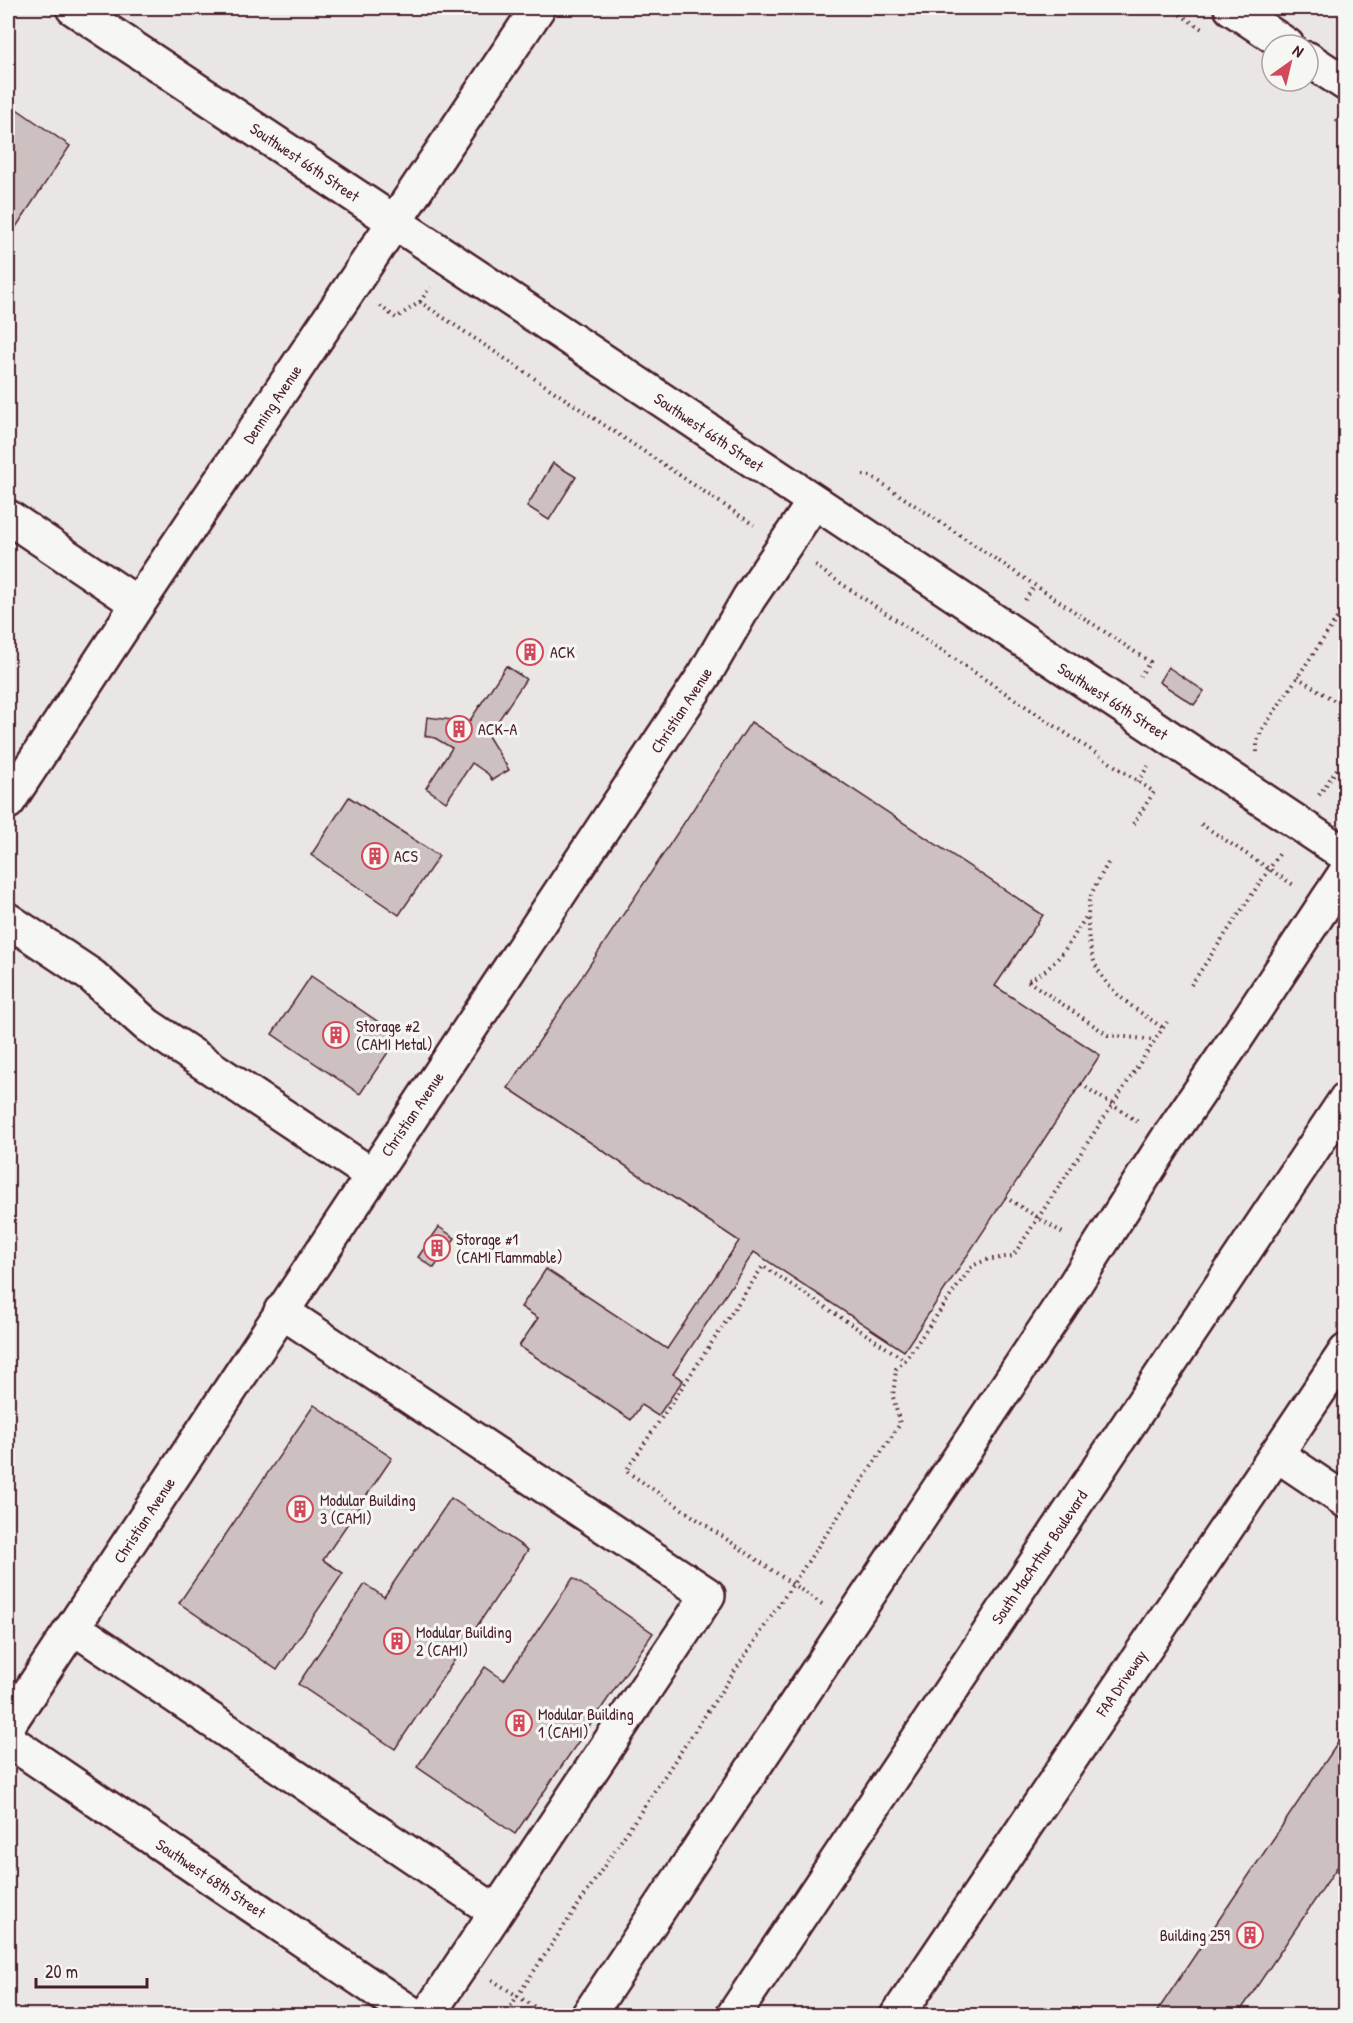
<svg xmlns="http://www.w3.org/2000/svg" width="1353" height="2023" font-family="'Patrick Hand',sans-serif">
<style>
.built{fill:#e9e6e3;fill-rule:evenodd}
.building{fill:#ccc1c0;stroke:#4a1f2b;stroke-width:1.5}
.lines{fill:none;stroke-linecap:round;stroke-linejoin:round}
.minor-casing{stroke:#4a1f2b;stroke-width:38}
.path{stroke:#4a1f2b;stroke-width:4;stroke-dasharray:1.5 4.5;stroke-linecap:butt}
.minor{stroke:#f6f6f2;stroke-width:33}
.labels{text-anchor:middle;stroke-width:6;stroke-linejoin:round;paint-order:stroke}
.street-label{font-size:16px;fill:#4a1f2b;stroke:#f6f6f2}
.poi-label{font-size:16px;fill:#4a1f2b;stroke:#f6f6f2;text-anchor:start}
</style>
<rect width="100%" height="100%" fill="#f6f6f2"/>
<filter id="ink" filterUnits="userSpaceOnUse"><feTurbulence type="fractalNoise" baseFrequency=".0167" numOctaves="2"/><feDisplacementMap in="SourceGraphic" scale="12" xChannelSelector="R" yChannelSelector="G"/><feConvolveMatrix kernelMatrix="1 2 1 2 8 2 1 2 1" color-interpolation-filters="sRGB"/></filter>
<g filter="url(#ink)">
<path class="built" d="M8,8H1345V2015H8ZM1272,45H1308V81H1272Z"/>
<path class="building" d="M8,103L70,146L8,239Z
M553,463L576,477L549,520L527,506Z
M528,641L541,650L533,663L519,654Z
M506,666L526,679L488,736L509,770L492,780L488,774L472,763L446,802L426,788L452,748L435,738L425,736L427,717L469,722Z
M1168,667L1204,691L1194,705L1159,682Z
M751,722L1043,915L995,986L1100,1055L904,1351L754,1252L673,1374L683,1380L658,1416L641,1405L631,1420L519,1346L538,1318L521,1307L546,1269L667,1349L739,1241L508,1088Z
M349,797L439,856L399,915L311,855Z
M311,976L399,1036L360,1094L272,1034Z
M439,1227L455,1238L434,1268L418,1257Z
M314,1405L392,1458L323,1560L343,1573L277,1670L179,1603Z
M451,1498L528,1550L395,1749L298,1684L365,1584L384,1597Z
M573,1578L653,1633L515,1834L417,1767L485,1667L504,1680Z
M1346,1731V1854L1237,2016H1154Z"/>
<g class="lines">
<defs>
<path id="minor" d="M73,8L1346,855
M1231,8L1287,45
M1308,59L1346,84
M8,517L138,604
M8,802L138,604L538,8
M8,920L92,976L147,1025L372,1175
M281,1311L708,1595L427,2016
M1276,1454L1346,1501
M73,1627L496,1912
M8,1725L705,674L749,598L814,502
M8,1740L415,2016
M588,2016L1068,1295L1166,1141L1235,1040L1346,872
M733,2016L1346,1099
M897,2016L1346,1351"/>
</defs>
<use href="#minor" class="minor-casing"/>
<path class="path" d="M1170,8L1202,29
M1336,120L1346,126
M420,302L430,287
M380,306L396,318L420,302L754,525
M863,475L871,476L1150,662L1140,676
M815,566L1154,792L1133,824
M1025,600L1035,585
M1297,677L1346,708
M1257,752V741L1262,730L1346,605
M1138,782L1148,766
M1319,795L1346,756
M1201,824L1295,886
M1108,863C1102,874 1093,888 1089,901C1088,908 1088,917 1088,924C1088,981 1121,999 1163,1028
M1029,980C1058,968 1071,939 1088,914
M1028,981L1108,1035L1154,1040
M1191,985L1280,853
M1081,1084L1138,1122
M1005,1197L1066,1235
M822,1604L626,1471L763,1266L905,1360
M492,1980L549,2016
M504,2016L900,1424L893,1397L896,1369L905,1360L972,1266L986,1260L1013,1256L1167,1022"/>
<use href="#minor" class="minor"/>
</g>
</g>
<defs>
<symbol id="building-ring" viewBox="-11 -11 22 22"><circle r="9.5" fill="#f6f6f2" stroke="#d1495b" stroke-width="1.5"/><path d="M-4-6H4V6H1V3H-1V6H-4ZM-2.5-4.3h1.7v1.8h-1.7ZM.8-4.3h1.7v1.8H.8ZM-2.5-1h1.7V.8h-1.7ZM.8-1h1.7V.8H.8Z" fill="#d1495b"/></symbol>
</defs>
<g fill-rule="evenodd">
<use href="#building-ring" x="515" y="637" width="30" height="30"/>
<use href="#building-ring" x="444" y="714" width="30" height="30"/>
<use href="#building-ring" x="360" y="841" width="30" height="30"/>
<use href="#building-ring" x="321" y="1020" width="30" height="30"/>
<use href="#building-ring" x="422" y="1233" width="30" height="30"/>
<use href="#building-ring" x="285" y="1494" width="30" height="30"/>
<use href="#building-ring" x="382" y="1626" width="30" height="30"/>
<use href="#building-ring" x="504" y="1708" width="30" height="30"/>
<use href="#building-ring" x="1235" y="1920" width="30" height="30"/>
</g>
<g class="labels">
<g class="street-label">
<text transform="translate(305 162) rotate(34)" y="6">Southwest 66th Street</text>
<text transform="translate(272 404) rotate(-56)" y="6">Denning Avenue</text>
<text transform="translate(709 432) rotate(34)" y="6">Southwest 66th Street</text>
<text transform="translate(1113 701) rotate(33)" y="6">Southwest 66th Street</text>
<text transform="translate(681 710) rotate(-57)" y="6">Christian Avenue</text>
<text transform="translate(412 1114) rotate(-56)" y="6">Christian Avenue</text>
<text transform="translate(144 1520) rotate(-57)" y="6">Christian Avenue</text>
<text transform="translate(1039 1557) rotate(-56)" y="6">South MacArthur Boulevard</text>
<text transform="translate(1121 1683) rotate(-56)" y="6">FAA Driveway</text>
<text transform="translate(211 1878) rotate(34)" y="6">Southwest 68th Street</text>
</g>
<g class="poi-label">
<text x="550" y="658">ACK</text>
<text x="478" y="735">ACK-A</text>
<text x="394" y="862">ACS</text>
<text x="356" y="1032">Storage #2<tspan x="356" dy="18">(CAMI Metal)</tspan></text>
<text x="456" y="1245">Storage #1<tspan x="456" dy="18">(CAMI Flammable)</tspan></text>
<text x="320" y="1506">Modular Building<tspan x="320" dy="18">3 (CAMI)</tspan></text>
<text x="416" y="1638">Modular Building<tspan x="416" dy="18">2 (CAMI)</tspan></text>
<text x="538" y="1720">Modular Building<tspan x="538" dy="18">1 (CAMI)</tspan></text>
<text x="1230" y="1941" text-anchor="end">Building 259</text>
</g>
</g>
<rect width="1353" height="2023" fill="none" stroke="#f6f6f2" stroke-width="30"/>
<rect x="15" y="15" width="1323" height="1993" fill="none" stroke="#4a1f2b" stroke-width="2" filter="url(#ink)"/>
<g transform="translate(1290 63) rotate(34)"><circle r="28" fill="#f6f6f2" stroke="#b1a0a2" stroke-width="1.5"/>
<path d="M0-4.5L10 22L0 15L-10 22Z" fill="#d1495b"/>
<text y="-9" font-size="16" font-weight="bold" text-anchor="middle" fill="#4a1f2b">N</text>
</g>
<path d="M36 1978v9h111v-9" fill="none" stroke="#4a1f2b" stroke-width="3"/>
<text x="45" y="1978" font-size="18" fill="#4a1f2b" stroke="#f6f6f2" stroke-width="4.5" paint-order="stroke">20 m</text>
</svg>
